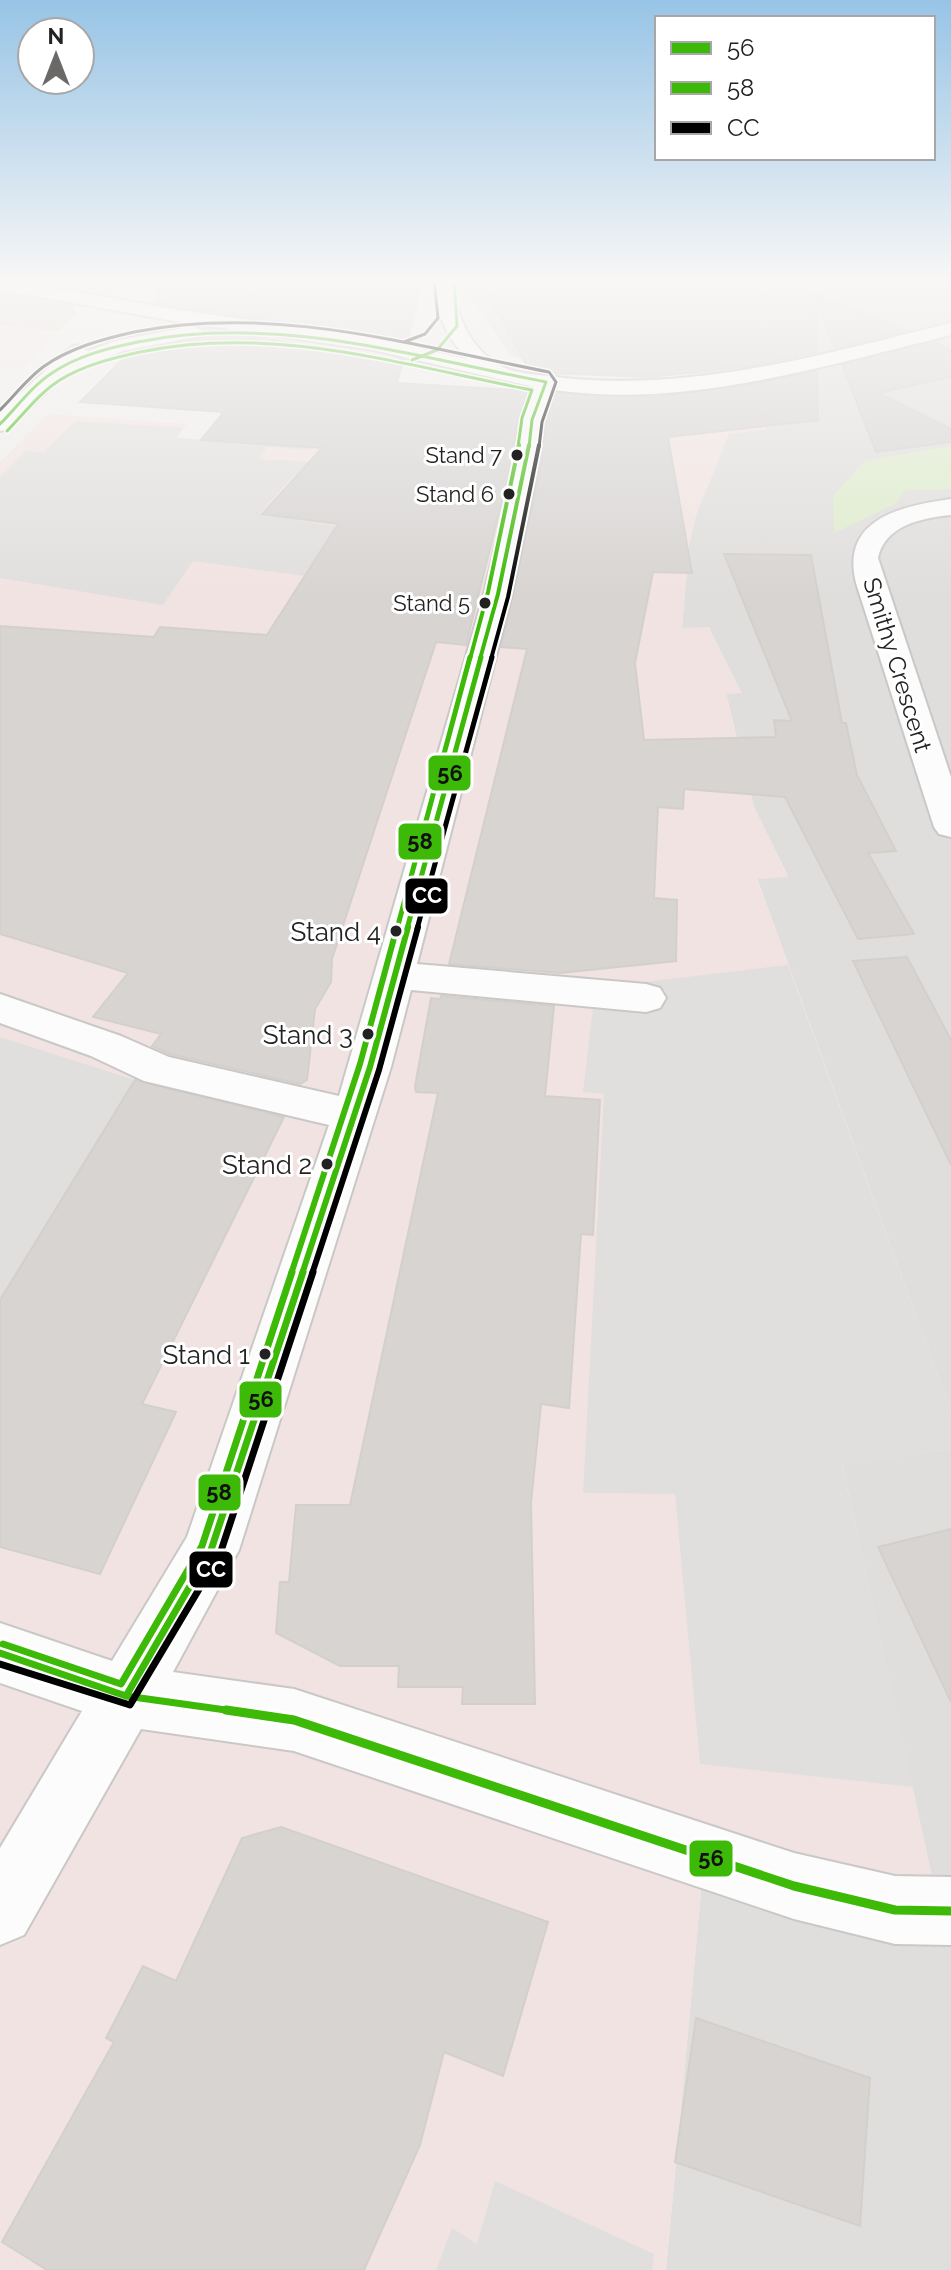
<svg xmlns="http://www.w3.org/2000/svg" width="951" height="2270" font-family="Raleway,sans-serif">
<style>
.residential{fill:#dfdedc}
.commercial{fill:#f1e3e1}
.construction{fill:#d9d9cd}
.grass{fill:#ddeccb}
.parking{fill:#e0dfde}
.building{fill:#d7d4d2;stroke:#d3d0cc;stroke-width:2}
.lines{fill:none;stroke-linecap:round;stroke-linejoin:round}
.minor-casing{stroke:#c9c8c7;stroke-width:4}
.minor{fill:#fdfcfc;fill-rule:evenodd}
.bus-1-far5-casing{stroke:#fff;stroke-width:6}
.bus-1-far4-casing{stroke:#fff;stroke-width:8}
.bus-1-far3-casing{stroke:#fff;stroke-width:10}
.bus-1-far2-casing{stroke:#fff;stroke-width:12}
.bus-1-far1-casing{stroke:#fff;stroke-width:13}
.bus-1-casing{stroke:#fff;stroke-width:15}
.bus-2-far4-casing{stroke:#fff;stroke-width:6}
.bus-2-far3-casing{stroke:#fff;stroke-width:8}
.bus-2-far2-casing{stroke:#fff;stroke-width:10}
.bus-2-far1-casing{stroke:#fff;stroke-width:12}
.bus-2-casing{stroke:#fff;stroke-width:13}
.bus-3-far4-casing{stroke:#fff;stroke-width:6}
.bus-3-far3-casing{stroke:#fff;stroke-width:8}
.bus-3-far2-casing{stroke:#fff;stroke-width:10}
.bus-3-far1-casing{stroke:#fff;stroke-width:12}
.bus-3-casing{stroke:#fff;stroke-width:13}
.bus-1-far5{stroke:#3db908;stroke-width:3}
.bus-1-far4{stroke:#3db908;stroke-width:4}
.bus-1-far3{stroke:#3db908;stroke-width:5}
.bus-1-far2{stroke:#3db908;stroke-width:6}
.bus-1-far1{stroke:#3db908;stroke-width:7}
.bus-1{stroke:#3db908;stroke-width:9}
.bus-2-far4{stroke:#3db908;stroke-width:3}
.bus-2-far3{stroke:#3db908;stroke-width:4}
.bus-2-far2{stroke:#3db908;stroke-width:5}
.bus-2-far1{stroke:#3db908;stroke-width:6}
.bus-2{stroke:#3db908;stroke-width:7}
.bus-3-far4{stroke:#000;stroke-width:3}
.bus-3-far3{stroke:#000;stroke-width:4}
.bus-3-far2{stroke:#000;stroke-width:5}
.bus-3-far1{stroke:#000;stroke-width:6}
.bus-3{stroke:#000;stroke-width:7}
.bus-dot{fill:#222;stroke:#fff;stroke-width:3}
.labels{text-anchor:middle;stroke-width:6;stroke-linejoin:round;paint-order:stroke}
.far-bus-label{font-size:22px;fill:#222;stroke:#fff;text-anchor:end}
.far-street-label{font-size:24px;fill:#222;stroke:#fff}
.bus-label{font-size:26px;fill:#222;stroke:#fff;text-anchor:end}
.line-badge{stroke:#fff;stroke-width:3}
.badge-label{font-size:22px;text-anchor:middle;font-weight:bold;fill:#fff}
.pale-badge-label{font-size:22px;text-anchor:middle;font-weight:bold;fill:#111}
</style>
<rect width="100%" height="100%" fill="#f0eeeb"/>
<path class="residential" d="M457,279H951V1412L757,878L788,876L754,807L726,693H741L682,628L689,544L696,515L729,433L766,428L685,372L597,376L555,370L510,355Z
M951,1449V2270H666L704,1860L939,1909L842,1464Z"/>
<path class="commercial" d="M0,326L59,330L21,369L0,368Z
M715,394L767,429L729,434L696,515L689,544L682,628L709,627L742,693L726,694L754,807L788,877L757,879L951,1412V1449L842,1465L939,1910L704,1860L666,2270H0V462L48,414L187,424L176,438L243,443L373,438L549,443Z"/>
<path class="construction" d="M0,293L71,304L77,314L59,330L0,326Z"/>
<path class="grass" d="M951,446V489L906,490L895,504L834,533L833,496L865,461Z"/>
<path class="parking" d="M76,421L183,428L176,438L243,443L318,438L311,450L267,447L259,459L366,465L355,483L294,475L259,514L347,528L313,577L193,561L163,605L0,578V477L26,451L44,452Z
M788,965L951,1412V1449L842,1465L913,1787L700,1764L675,1494L583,1493L604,1094L583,1092L593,1007L628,984Z
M0,1037L135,1080L0,1300Z
M495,2181L654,2254L652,2270H436L452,2228L477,2244Z"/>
<path class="building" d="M157,279H423L407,343L156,303Z
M479,279H755L763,283L782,280L907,331L835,348L816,302L817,352L751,366L650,377L548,373L530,371Z
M204,329L403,360L397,383L529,391L518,420L511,465L466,645L436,642L332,959L331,982L315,1009L307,1080L300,1084L170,1054L152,1046L161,1034L93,1017L128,973L0,934V626L154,637L160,627L267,635L338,524L262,514L322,448L201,440L224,412L80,402L129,353L202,339L206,334Z
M934,342L951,350V377L879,393L951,429V442L876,452L842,365Z
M817,371L818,420L668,437L692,573L653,572L635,663L644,740L776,737L774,720L792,721L724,554L811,555L842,723H846L857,775L896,851L868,853L914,934L858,939L785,797L684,789L683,809L658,807L654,898L677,900L676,961L560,973L449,964L527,649L501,647L541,467L546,421L556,393L654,397L755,384Z
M907,957L951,1040V1165L853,961Z
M441,996L554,1006L545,1096L600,1100L593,1235L581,1234L569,1408L541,1404L531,1503L535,1704H462L463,1687H398L399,1666H340L276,1633L280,1582H289L296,1505H350L438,1093L416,1092L415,1086L431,998L440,999Z
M135,1080L284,1117L142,1404L176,1412L100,1574L0,1547V1300Z
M951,1529V1702L878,1547Z
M281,1827L548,1922L503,2076L444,2052L420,2145L364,2270H47L2,2242L114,2042L106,2038L143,1966L176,1981L242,1838Z
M696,2018L870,2078L860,2226L675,2162Z"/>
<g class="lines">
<defs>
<path id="minor" d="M0,279L180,310L373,338L467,359C445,335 435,311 435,279H453C455,314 469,348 501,366C513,373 534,374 548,376C684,395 820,355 951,323V335C823,366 687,409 554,390L543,420L538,466L512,594L417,964L646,984L660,988L666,998L660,1008L646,1012L411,990L391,1067L239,1550L173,1672L294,1689L794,1853L895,1876L951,1877V1945L895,1944L794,1919L294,1751L141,1729L24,1935L0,1945V1848L82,1711L0,1683V1623L112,1661L187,1537L329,1125L144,1081L91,1056L0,1023V994L121,1036L169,1057L339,1096L484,594L514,466L521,420L534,387L373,350L180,322L0,290Z
M194,326L204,332L201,336L123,351L65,374L8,429L0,431V412L71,347L78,345L88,351L118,340Z
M951,499V515C922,518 885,525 878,558L951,777V837L939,834L934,827L856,583C840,519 901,506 951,499Z"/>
</defs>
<use href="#minor" class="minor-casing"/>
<use href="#minor" class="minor"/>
<defs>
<path id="bus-1-far5" d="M0,424C17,407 32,386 52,373C77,356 108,348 138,342C276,314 411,356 546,382L532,420L529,447"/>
<path id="bus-1-far4" d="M480,659L498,594L529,445"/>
<path id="bus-1-far3" d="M407,929L481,657"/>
<path id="bus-1-far2" d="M302,1274L370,1067L408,927"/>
<path id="bus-1-far1" d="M0,1653L126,1696L240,1712
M126,1696L211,1550L303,1272"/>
<path id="bus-1" d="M226,1710L294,1720L794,1886L895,1910L951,1911"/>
<path id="bus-2-far4" d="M412,360L437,350L457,326L454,279
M7,431C24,414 39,393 60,380C84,365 113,358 140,352C273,324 402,365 532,390L522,418L518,447"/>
<path id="bus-2-far3" d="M470,659L488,592L519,445"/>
<path id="bus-2-far2" d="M397,929L470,657"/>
<path id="bus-2-far1" d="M291,1274L360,1064L397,927"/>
<path id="bus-2" d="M3,1644L121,1684L202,1546L292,1272"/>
<path id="bus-3-far4" d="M404,342L425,334L438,318L434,280
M0,410C14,396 27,379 43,367C69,348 103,339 134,332C274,304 411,345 549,372L556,382L542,422L539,447"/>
<path id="bus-3-far3" d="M491,659L508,597L539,445"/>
<path id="bus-3-far2" d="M417,929L492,657"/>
<path id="bus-3-far1" d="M312,1274L379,1070L418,927"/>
<path id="bus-3" d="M0,1664L130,1705L220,1554L313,1272"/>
</defs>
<use href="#bus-1-far5" class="bus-1-far5-casing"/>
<use href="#bus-1-far4" class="bus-1-far4-casing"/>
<use href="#bus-1-far3" class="bus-1-far3-casing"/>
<use href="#bus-1-far2" class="bus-1-far2-casing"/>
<use href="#bus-1-far1" class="bus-1-far1-casing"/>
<use href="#bus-1" class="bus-1-casing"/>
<use href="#bus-2-far4" class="bus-2-far4-casing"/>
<use href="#bus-2-far3" class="bus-2-far3-casing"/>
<use href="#bus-2-far2" class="bus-2-far2-casing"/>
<use href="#bus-2-far1" class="bus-2-far1-casing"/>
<use href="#bus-2" class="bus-2-casing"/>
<use href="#bus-3-far4" class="bus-3-far4-casing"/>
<use href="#bus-3-far3" class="bus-3-far3-casing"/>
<use href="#bus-3-far2" class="bus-3-far2-casing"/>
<use href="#bus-3-far1" class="bus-3-far1-casing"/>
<use href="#bus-3" class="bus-3-casing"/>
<use href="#bus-1-far5" class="bus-1-far5"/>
<use href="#bus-1-far4" class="bus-1-far4"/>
<use href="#bus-1-far3" class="bus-1-far3"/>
<use href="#bus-1-far2" class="bus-1-far2"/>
<use href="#bus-1-far1" class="bus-1-far1"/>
<use href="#bus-1" class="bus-1"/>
<use href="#bus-2-far4" class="bus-2-far4"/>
<use href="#bus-2-far3" class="bus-2-far3"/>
<use href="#bus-2-far2" class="bus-2-far2"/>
<use href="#bus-2-far1" class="bus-2-far1"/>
<use href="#bus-2" class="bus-2"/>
<use href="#bus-3-far4" class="bus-3-far4"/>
<use href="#bus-3-far3" class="bus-3-far3"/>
<use href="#bus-3-far2" class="bus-3-far2"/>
<use href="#bus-3-far1" class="bus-3-far1"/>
<use href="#bus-3" class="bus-3"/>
</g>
<linearGradient id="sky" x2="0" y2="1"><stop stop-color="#97c4e6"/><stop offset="0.47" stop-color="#f8f7f6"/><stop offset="1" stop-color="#f8f7f6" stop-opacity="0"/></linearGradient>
<rect width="951" height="597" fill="url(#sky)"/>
<g class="bus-dot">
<circle cx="517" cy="455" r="7"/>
<circle cx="509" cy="494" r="7"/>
<circle cx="485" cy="603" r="7"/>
<circle cx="396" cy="931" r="7"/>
<circle cx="368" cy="1034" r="7"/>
<circle cx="327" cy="1164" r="7"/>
<circle cx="265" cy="1354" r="7"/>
</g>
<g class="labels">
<g class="far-bus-label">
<text x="502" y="463">Stand 7</text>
<text x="494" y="502">Stand 6</text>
<text x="470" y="611">Stand 5</text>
</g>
<g class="far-street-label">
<text transform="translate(897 665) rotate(73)" y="8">Smithy Crescent</text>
</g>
<g class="bus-label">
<text x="381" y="941">Stand 4</text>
<text x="353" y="1044">Stand 3</text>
<text x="312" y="1174">Stand 2</text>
<text x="250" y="1364">Stand 1</text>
</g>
</g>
<g class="line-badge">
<rect x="427" y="754" width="45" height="38" rx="8" fill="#3db908"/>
<rect x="397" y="822" width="46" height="39" rx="8" fill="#3db908"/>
<rect x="404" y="877" width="45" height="38" rx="8" fill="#000"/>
<rect x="238" y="1380" width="45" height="39" rx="8" fill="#3db908"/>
<rect x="197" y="1473" width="45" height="39" rx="8" fill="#3db908"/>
<rect x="188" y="1550" width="46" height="39" rx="8" fill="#000"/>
<rect x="688" y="1839" width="46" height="39" rx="8" fill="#3db908"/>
</g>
<g class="badge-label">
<text x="427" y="903">CC</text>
<text x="211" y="1577">CC</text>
</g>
<g class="pale-badge-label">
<text x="450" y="781">56</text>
<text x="420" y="849">58</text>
<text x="261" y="1407">56</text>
<text x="219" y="1500">58</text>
<text x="711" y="1866">56</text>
</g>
<rect x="655" y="16" width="280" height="144" fill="#ffffff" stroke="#a7a7a7" stroke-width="2"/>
<rect x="671" y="42" width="40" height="12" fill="#3db908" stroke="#a7a7a7" stroke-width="2"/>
<text x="727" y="56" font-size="24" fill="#222222">56</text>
<rect x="671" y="82" width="40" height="12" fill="#3db908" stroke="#a7a7a7" stroke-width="2"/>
<text x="727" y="96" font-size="24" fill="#222222">58</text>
<rect x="671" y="122" width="40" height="12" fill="#000000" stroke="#a7a7a7" stroke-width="2"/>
<text x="727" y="136" font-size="24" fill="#222222">CC</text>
<g transform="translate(56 56)"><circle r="38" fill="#ffffff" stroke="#a7a7a7" stroke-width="2"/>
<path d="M0-6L14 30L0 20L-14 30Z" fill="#6a6968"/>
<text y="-12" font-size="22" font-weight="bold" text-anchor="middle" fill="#222222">N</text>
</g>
</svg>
